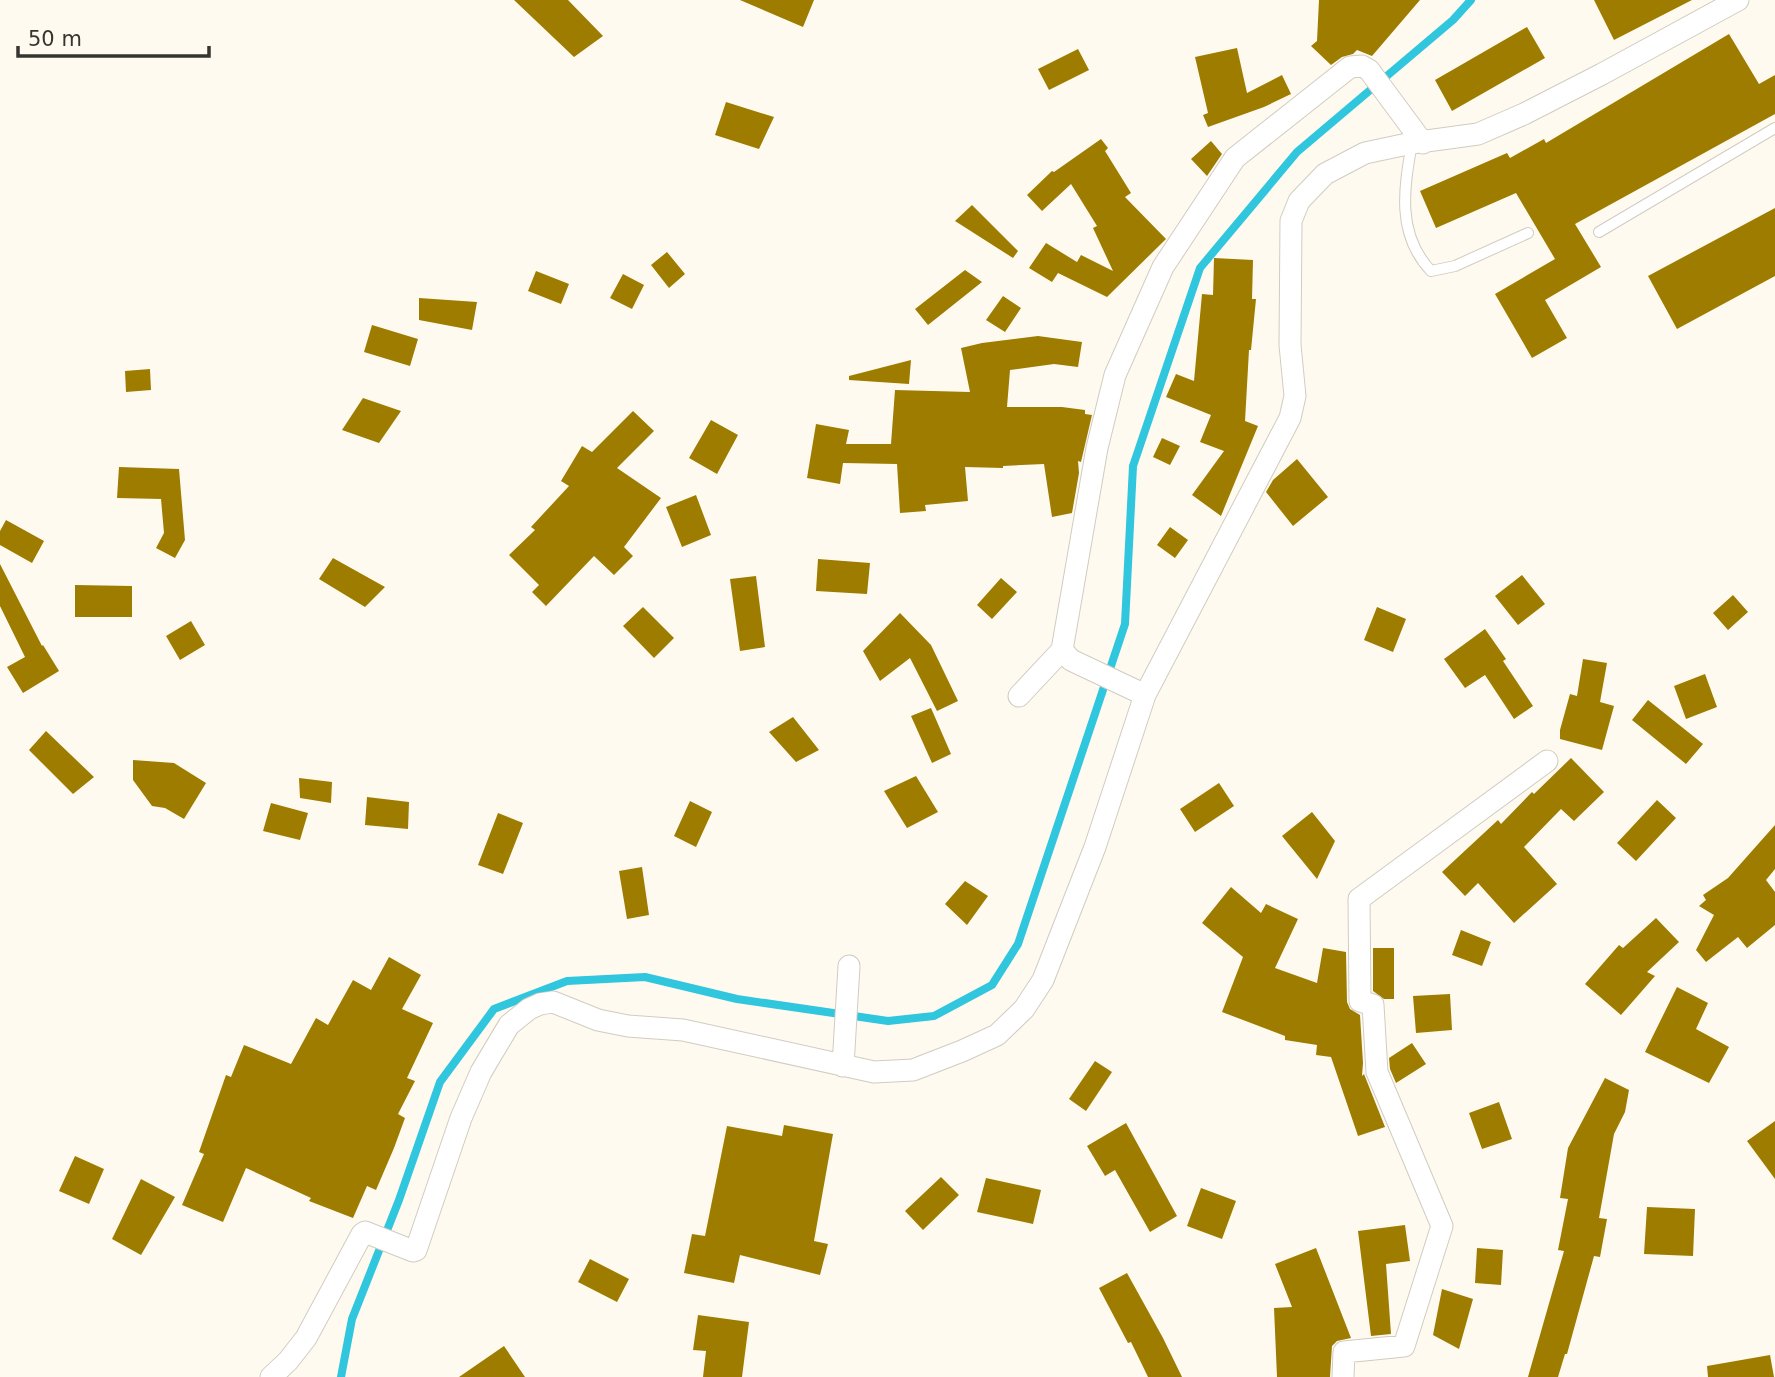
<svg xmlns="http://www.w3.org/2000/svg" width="1775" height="1377" font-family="'DejaVu Sans',sans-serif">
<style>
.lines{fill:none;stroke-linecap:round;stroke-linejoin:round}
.stream{stroke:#2fc6de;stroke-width:8}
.building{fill:#9d7c00}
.lane-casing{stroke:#d0ccc1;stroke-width:12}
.street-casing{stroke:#d0ccc1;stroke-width:23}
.lane{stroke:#fff;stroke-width:10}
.street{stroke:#fff;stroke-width:21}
</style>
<rect width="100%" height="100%" fill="#fffaef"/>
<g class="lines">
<path class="stream" d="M341,1377L352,1319L399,1200L440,1082L494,1009L567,981L645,977L737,999L888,1021L934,1016L992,985L1018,944L1125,624L1133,466L1200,268L1297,152L1453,20L1471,0"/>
</g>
<path class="building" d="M514,0H568L603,36L574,57Z
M740,0H814L803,27Z
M1319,0H1420L1372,56L1357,50L1353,54L1342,57L1331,65L1311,46L1317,41Z
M1594,0H1692L1614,40Z
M1527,27L1545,58L1452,111L1435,80Z
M1729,34L1759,84L1775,75V114L1575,224L1601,267L1545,300L1567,338L1532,358L1495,294L1555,259L1516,193L1436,228L1420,191L1507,153L1510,158L1544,139L1546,143Z
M1237,48L1247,93L1282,75L1291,94L1264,107L1208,127L1203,115L1208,113L1195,57Z
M1078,49L1089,70L1049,90L1038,69Z
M726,102L774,117L759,149L715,135Z
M1101,139L1108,148L1105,151L1131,193L1125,197L1166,239L1107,297L1058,273L1052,282L1029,268L1046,243L1077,262L1081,255L1113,271L1093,228L1097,226L1071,184L1042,211L1027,195L1052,171L1054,172Z
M1211,141L1222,154L1207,176L1191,159Z
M972,205L1018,251L1013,258L955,221Z
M1775,208V276L1677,329L1648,276Z
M667,252L685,274L669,288L651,265Z
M1214,258L1253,260L1252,299H1256L1251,350H1249L1245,421L1258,426L1221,516L1192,495L1224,451L1200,442L1211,415L1166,397L1176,374L1194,381L1202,294L1213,295Z
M965,270L982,282L928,325L915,309Z
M536,271L569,284L561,304L528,291Z
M623,274L644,285L632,309L610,298Z
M1003,296L1021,308L1005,332L986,320Z
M419,298L477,302L472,330L419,320Z
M372,325L418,339L410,366L364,352Z
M1038,336L1082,342L1078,367L1054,364L1010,370L1007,407H1062L1085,410V414L1092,415L1081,462L1078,461L1079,473L1072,513L1052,517L1044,464L1003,466V468L965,467L968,501L925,505L926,511L900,513L897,464L843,463L840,484L807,478L816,424L849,430L846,444H891L895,390L970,392L961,348L982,343Z
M911,360L909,384L849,380V376Z
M150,369L151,390L126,392L125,371Z
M363,398L401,411L379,443L342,430Z
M633,411L654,431L617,468L661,498L624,547L633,556L614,575L594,556L546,606L532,592L539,585L509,555L535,530L531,527L569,486L561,481L582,446L592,452Z
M711,420L738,435L717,474L689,458Z
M1162,438L1180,446L1170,465L1153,457Z
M1297,459L1328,497L1293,526L1266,492L1273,480Z
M119,467L179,469L185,540L175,558L156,548L164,533L161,499L117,498Z
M696,495L711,535L682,547L666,507Z
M6,520L44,541L32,563L0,545V531Z
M1170,527L1188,540L1175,558L1157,545Z
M333,558L385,587L365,607L319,579Z
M818,559L870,563L867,594L816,591Z
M0,564L42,646L43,645L59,671L23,693L7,667L25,657L0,606Z
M1522,575L1545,604L1518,625L1495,596Z
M756,576L765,647L740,651L730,579Z
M1001,578L1017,592L992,619L977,605Z
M75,585L132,586V617H75Z
M1733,595L1748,612L1728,630L1713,613Z
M643,607L674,638L654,658L623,626Z
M1377,607L1406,619L1393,652L1364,640Z
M900,613L931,645L958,701L937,711L910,658L880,681L863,651Z
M191,621L205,645L180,660L166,636Z
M1485,629L1506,659L1503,661L1533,706L1514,719L1485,675L1465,688L1444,659Z
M1583,659L1607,663L1600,702L1614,706L1602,750L1560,739V730L1570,694L1577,696Z
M1705,674L1717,707L1686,719L1674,686Z
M1648,700L1703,744L1686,764L1632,720Z
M931,708L951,754L932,763L911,716Z
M793,717L819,750L796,762L769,732Z
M46,731L94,777L73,794L29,750Z
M1571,758L1604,792L1574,821L1561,809L1524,847L1557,884L1514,923L1478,883L1465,896L1442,872L1498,820L1501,824L1532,792L1534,794Z
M133,760L174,763L206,783L184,819L165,808L152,806L133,780Z
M916,776L938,812L907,828L884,791Z
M299,778L332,782L331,803L300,798Z
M1219,783L1234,806L1195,832L1180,809Z
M367,797L409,802L408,829L365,825Z
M1657,800L1676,818L1636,861L1617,843Z
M690,801L712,812L696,847L674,836Z
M271,803L308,813L300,840L263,831Z
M1312,812L1335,841L1317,879L1282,836Z
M498,813L523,823L503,874L478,865Z
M1775,825V869L1766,880L1775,892V925L1747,948L1738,937L1706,962L1696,950L1714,915L1699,906L1706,900L1703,895L1728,878Z
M642,867L649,915L627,919L619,871Z
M965,881L988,896L967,925L945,904Z
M1231,887L1261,913L1266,904L1298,919L1275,968L1317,983L1323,948L1346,952L1347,1002L1350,1009L1360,1015L1363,1063L1362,1076L1364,1074L1385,1127L1358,1136L1331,1057L1316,1055L1317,1045L1285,1040V1036L1222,1012L1243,957L1202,923Z
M1656,918L1679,942L1647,972L1655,976L1621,1015L1585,984L1619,945L1623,948Z
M1461,930L1491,942L1482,966L1452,955Z
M1373,948H1394V999H1384L1373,991Z
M389,957L421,975L402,1009L433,1023L407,1078L415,1081L398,1114L405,1118L394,1148L376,1190L367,1186L353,1218L309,1201L311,1198L246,1168L223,1222L182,1205L204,1154L199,1152L226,1075L231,1077L244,1045L291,1064L316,1018L328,1025L353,980L371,990Z
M1677,987L1708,1003L1696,1029L1729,1047L1709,1083L1645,1052Z
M1450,994L1452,1030L1416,1033L1413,996Z
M1412,1043L1426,1064L1396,1083L1390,1069L1389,1058Z
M1095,1061L1112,1072L1086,1111L1069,1099Z
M1605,1078L1629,1090L1625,1112L1614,1134L1599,1218L1607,1219L1600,1257L1594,1256L1567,1354H1565L1558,1377H1528L1564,1251L1558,1250L1568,1199L1560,1198L1568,1148Z
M1499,1102L1512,1139L1482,1149L1469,1113Z
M1775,1121V1179L1747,1141Z
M1126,1123L1177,1216L1150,1232L1115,1170L1105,1176L1087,1146Z
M784,1125L833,1134L814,1241L828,1244L820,1275L740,1255L734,1283L684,1273L692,1234L705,1236L727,1126L782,1136Z
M75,1156L104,1169L89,1204L59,1191Z
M941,1177L959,1195L923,1230L905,1211Z
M986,1178L1041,1190L1033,1224L977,1212Z
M141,1179L175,1197L141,1255L112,1239Z
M1201,1188L1236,1201L1222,1239L1187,1226Z
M1647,1207L1695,1209L1693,1256L1644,1254Z
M1405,1225L1410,1261L1386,1264L1391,1334L1371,1336L1358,1231Z
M1316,1248L1351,1338L1337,1341L1332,1346L1330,1377H1277L1274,1308L1292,1307L1275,1264Z
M1477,1248L1503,1250L1501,1285L1475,1283Z
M590,1259L629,1279L617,1302L578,1282Z
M1127,1273L1163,1338L1182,1377H1148L1131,1342L1128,1343L1099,1288Z
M1442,1289L1473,1299L1459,1349L1433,1335Z
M698,1315L749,1322L742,1377H703L706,1351L693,1350Z
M504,1346L525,1377H459Z
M1770,1355L1774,1377H1708L1707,1366Z"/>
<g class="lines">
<defs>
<path id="lane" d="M1412,143C1404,188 1396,234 1431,271L1455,266L1528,233
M1599,232L1775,128"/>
<path id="street" d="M1145,695L1071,660L1062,650L1097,448L1115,375L1163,267L1235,158L1350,67L1362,66L1369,70L1423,143
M1019,696L1062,650
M843,1066L849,966
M271,1377L288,1361L306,1338L362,1234L365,1232L413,1251L416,1250L461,1118L481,1072L509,1025L529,1009L540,1004L553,1002L598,1020L628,1026L683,1030L874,1072L913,1070L962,1051L997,1035L1024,1009L1043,980L1095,847L1145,695L1290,418L1295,396L1290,345L1291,221L1299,201L1325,174L1365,153L1412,143L1478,134L1524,114L1602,74L1738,0
M1343,1377L1344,1352L1404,1346L1442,1226L1377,1072L1373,1005L1360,1001L1359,899L1547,761"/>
</defs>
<use href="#lane" class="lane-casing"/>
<use href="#street" class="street-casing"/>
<use href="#lane" class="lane"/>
<use href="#street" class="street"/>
</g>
<path d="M18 46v10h191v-10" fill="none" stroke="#363530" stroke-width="3.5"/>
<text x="28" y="46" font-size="21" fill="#363530" stroke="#fffaef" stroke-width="5" paint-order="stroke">50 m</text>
</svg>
